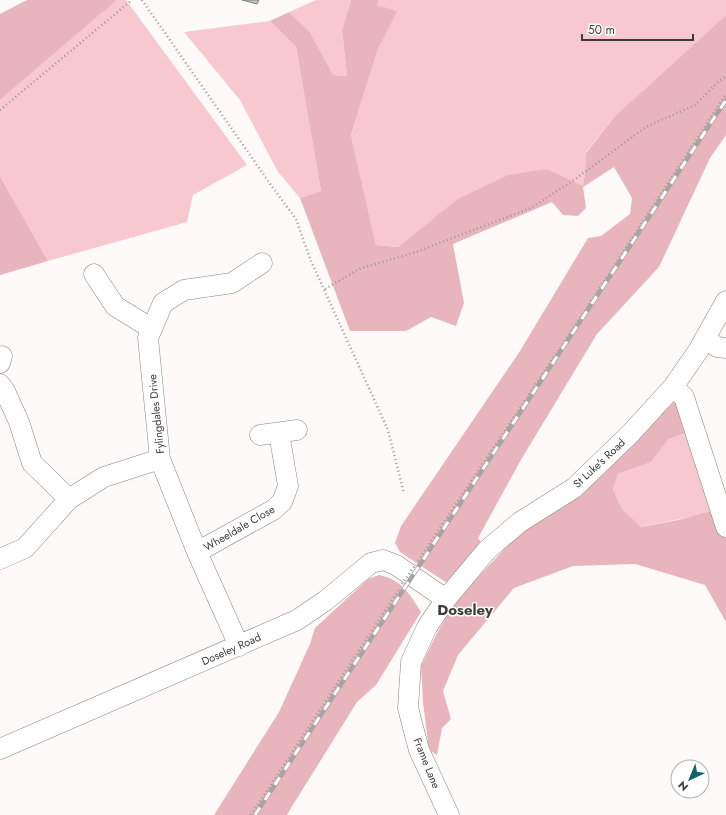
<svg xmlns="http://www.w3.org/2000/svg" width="726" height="815" font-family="Jost,sans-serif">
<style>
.green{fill:#f8c8cf}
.forest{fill:#e8b5bd}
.building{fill:#c3c7c7;stroke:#7d8081}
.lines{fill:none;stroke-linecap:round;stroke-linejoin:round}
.minor-casing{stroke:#878383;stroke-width:21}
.path{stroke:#999797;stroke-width:2.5;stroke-dasharray:1 3;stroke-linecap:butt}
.minor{stroke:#fff;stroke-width:20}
.rail-casing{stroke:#a7a4a4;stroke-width:4.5}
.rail{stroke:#fff;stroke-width:3;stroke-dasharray:9;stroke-linecap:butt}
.path-bridge{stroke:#999797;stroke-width:2.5;stroke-dasharray:1 3;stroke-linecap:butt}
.labels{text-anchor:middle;stroke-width:3;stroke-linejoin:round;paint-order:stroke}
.street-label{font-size:11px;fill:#3d3c3c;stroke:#fff}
.district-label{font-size:15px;font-weight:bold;fill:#3d3c3c;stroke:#fff}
</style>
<rect width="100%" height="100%" fill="#fefafa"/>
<path class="green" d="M117,0H126L247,165L193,195L187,222L48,261L0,176V100Z
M316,0H351L342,30L347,76L333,75L310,32L289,12Z
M379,0H726V15L615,116L586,152V167L583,187L547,169L456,200L398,247L376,245L351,135L378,49L396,11L377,5Z
M270,21L296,47L321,191L300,198L278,172L240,100L184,32Z
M692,431L714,512L640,527L622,509L613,489L618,474L651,462L669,439Z"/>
<path class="forest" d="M27,0H117L0,100V14Z
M351,0H379L377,5L397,11L378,49L351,135L376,245L398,247L456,200L508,175L547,169L583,186L586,167V153L615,116L726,15V135L710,158L659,267L597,334L522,458L478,538L483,544L447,583L400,552L395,543L401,526L520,351L588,238L601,236L630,214L632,198L614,167L583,187L586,208L578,216L563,215L552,202L453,244L464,303L456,326L431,317L406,331H350L300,198L321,191L296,47L270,21L289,12L310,32L333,75L347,76L342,30Z
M0,176L48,261L0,275Z
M677,399L692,431L669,439L651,462L618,474L613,489L622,509L641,527L678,520L719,509L726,533V622L705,585L635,564L573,566L514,588L458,655L443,691L451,719L442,728L437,755L429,750L423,702L421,666L436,635L457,599L516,537L579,494Z
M379,575C401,579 410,594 421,612L376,685L357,702L291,808L287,815H214L279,712L310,644L315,628L368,579Z"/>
<path class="building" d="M242,0H259L257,4Z"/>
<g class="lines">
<defs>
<path id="minor" d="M94,274L115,306L152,329
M705,338L717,347L726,348
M0,363L2,356
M0,384L5,391L19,422L32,463L69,499
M673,387L684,397L726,527
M260,435L297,430
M197,552L273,510L282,502L288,486L279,433
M0,559L25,548L69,499L104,477L160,459
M239,646L197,552L160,459L148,338L163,303L184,290L232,283L262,263
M0,749L297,620L325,601L371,563L383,560L396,565L446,599
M449,815L419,750L408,708L411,662L427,627L446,599L487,550L520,522L574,488L630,434L673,387L698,351L726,301"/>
</defs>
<use href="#minor" class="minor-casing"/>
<path class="path" d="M142,0L273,188L296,219L311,261L388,430L404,493
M0,110L132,0
M325,289L359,269L416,252L531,208L571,182L646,127L695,105L718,82L726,76
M418,561L584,312L726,94
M251,815L400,588"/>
<use href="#minor" class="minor"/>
<defs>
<path id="rail" d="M255,815L726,100"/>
</defs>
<use href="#rail" class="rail-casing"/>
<use href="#rail" class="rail"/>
<path class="path-bridge" d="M402,584L416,564"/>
</g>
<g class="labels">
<g class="street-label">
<text transform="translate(156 414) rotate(-96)" y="4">Fylingdales Drive</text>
<text transform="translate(599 463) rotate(-43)" y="4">St Luke's Road</text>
<text transform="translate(239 528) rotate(-30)" y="4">Wheeldale Close</text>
<text transform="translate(231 649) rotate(-24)" y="4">Doseley Road</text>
<text transform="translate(427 763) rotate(68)" y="4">Frame Lane</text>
</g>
<g class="district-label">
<text x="465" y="615">Doseley</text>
</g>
</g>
<g transform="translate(690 779) rotate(224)"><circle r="19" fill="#ffffff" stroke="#b1b1b1"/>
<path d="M0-3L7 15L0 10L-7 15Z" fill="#136368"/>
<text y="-6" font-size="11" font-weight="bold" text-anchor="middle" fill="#3d3c3c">N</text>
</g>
<path d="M582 34v6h111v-6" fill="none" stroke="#3d3c3c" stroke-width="2"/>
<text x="588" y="34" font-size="12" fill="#3d3c3c" stroke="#ffffff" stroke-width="3" paint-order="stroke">50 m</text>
</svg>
